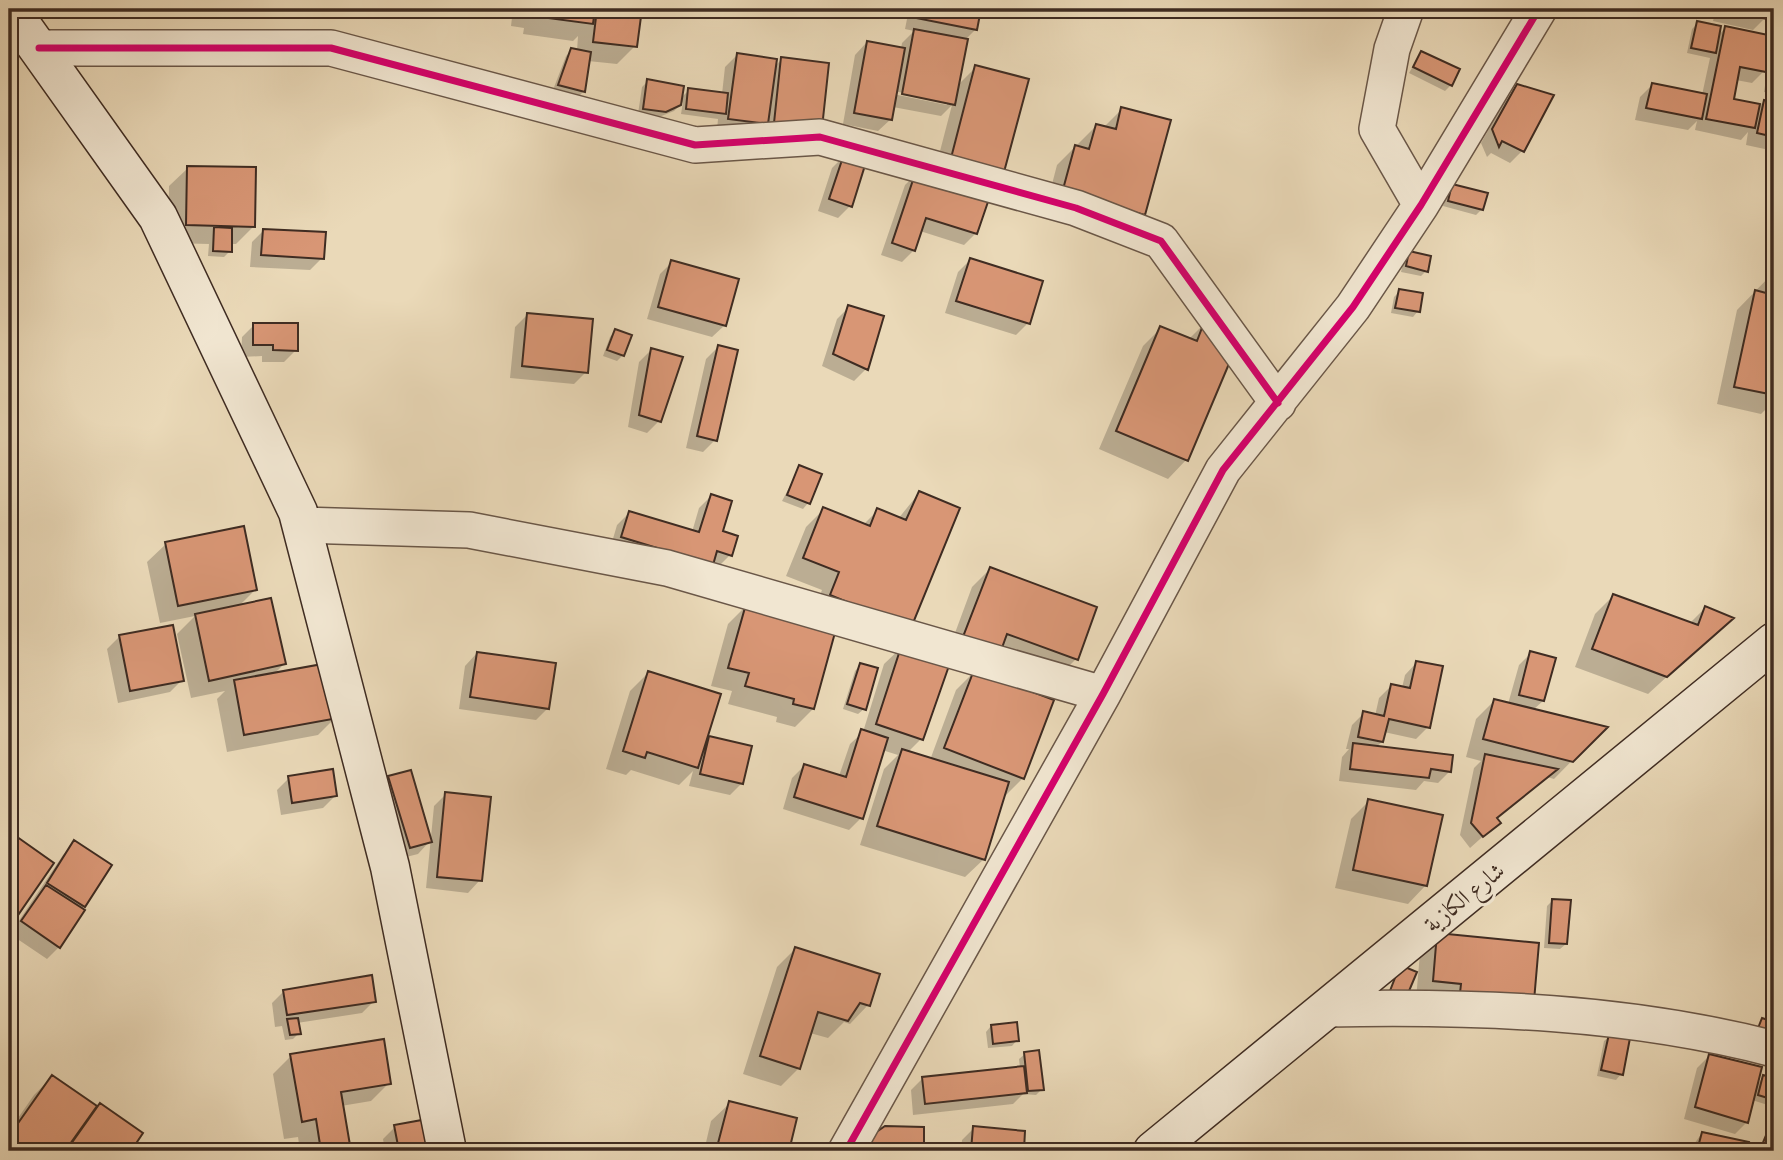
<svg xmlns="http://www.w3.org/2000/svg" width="1783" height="1160" font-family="'IM FELL French Canon',Amiri,serif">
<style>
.shadow{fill:#0003;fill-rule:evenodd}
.building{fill:#d89675;stroke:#3f2c22;stroke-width:2}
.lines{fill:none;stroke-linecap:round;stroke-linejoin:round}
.street-casing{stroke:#6a5748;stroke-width:38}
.secondary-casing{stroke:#3f2c22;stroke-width:41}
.street{stroke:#f1e6d1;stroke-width:35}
.secondary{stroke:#f1e6d1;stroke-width:38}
.cycleway-casing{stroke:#f1e6d1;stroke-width:11}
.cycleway{stroke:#d6006c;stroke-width:7}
.labels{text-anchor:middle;stroke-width:6;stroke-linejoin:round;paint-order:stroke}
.street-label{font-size:23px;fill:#3f2c22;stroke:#f1e6d1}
</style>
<rect width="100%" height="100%" fill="#ead9b8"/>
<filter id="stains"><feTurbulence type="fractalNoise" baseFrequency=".00286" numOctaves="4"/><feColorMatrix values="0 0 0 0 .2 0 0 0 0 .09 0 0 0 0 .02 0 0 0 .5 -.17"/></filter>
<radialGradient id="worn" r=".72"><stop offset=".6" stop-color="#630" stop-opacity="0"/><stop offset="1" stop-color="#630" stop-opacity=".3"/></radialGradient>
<path class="shadow" d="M513,9H640L635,46L617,64L588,61L584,91L578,97L553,90L566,56L572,50L577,51L578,36L573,41L523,34L524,28L511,26Z
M647,9H695L688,15Z
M909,9H980L976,29L966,39L957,86L976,67L984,189L976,233L964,245L920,231L914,250L902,262L881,255L905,185L917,173L933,178L952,105L941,116L893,107L891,119L878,131L843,124L855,55L867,42L901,49L902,43L914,31L905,29ZM893,91L947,101V105L893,94Z
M1661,9H1708L1699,18Z
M1716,9H1767L1765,18L1753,30L1713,21Z
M1698,23L1718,36L1725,28L1768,54L1774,47V94L1764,92L1768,67L1752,83L1736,80L1732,100L1757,109L1764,101L1774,103V151L1746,145L1748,132L1741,140L1695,130L1697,121L1688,130L1635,120L1640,97L1652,85L1702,95L1710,58L1687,53L1692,29Z
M1421,53L1451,85L1445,91L1409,73Z
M737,55L774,67L782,59L820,127L717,130L718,119L681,114L683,102L674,111L659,117L638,114L642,87L648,81L681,98L689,90L722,94L725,67Z
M1518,86L1522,151L1510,163L1491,153L1487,157L1481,143L1506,99Z
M1122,109L1144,214L1125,232L1045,211L1057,165L1096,126L1103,128Z
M844,156L850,206L838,218L818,211L832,168Z
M188,168L254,226L236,244H230V251L224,257L208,256L209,244L168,243L169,186Z
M1453,186L1482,209L1476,215L1443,206L1447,191Z
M264,230L322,258L310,270L250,267L252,242Z
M1410,253L1426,271L1421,276L1401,272L1404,259Z
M970,260L1028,323L1016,335L945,313L958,272Z
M672,262L725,325L712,337L647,319L660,274Z
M1771,275L1774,276V401L1761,414L1717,404L1737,310Z
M1400,291L1418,311L1413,317L1391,313L1394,297Z
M849,307L866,369L854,381L822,366L837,319Z
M528,314L586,372L574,384L510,378L515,327Z
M1205,323L1229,359L1186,460L1168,479L1099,449L1143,346L1161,328L1189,339Z
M254,325L296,350L284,362H262V356L241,357L242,337Z
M615,331L623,355L617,361L603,356L610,337Z
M718,347L715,440L703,452L686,448L706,359Z
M651,350L659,421L647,433L628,427L639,362Z
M800,467L820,475L808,503L803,509L782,501Z
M919,493L910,627L813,613L822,590L786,576L806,527L824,509L863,525L877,511L898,519Z
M711,496L730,555L718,567L610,549L617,525L629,513L692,532L699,508Z
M166,544L255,590L239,606L284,664L274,674L336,717L318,735L227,752L217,699L225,691L191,698L177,634L195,616L160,623L147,562Z
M990,569L1076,659L1058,677L978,674L1023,778L1005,796L984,859L965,877L860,845L884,769L898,755L882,750L861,818L849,830L783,809L792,778L804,766L839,776L850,744L863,732L884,664L903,646L945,660L972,587ZM948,661L975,671L956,690L930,760L907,753L921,739Z
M1613,596L1689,624L1705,608L1731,618L1648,694L1575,667L1595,614Z
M746,606L813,709L795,727L776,722L777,717L728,704L732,691L711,686L728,624Z
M119,637L182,680L170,692L118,703L107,649Z
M477,653L548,708L536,720L459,709L465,666Z
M1531,653L1543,701L1533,710L1604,728L1554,779L1547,777L1496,819L1498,823L1470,848L1460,835L1474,768L1481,761L1466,757L1476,719L1494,701L1508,704L1519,665Z
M1417,662L1428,727L1416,739L1384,732L1382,742L1376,747L1450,771L1438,783L1424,781L1416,790L1339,781L1342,757L1349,749H1346L1352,725L1364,713L1375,716L1379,698L1391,686L1402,688L1405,675Z
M860,665L864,709L858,714L843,709L855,671Z
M648,673L704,744L710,738L742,783L730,795L689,786L693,771L679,785L631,770L626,775L606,769L630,691Z
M289,778L335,796L323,808L281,815L277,790Z
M389,778L430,841L418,854L398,859L377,790Z
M446,794L480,880L468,893L426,888L434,806Z
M1369,801L1426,885L1408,904L1335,888L1351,819Z
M13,837L14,917L9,922V841Z
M75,843L84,906L59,947L47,959L10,934L63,855Z
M1553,900L1566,944L1560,949L1544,948L1547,906Z
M1438,935L1537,944L1442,1019L1416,999L1420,953Z
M795,949L868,1005L850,1024L844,1022L828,1038L810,1033L799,1068L781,1086L743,1074L777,967Z
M284,991L374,1001L362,1013L297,1023L299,1033L293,1039L285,1040L282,1026L275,1027L272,1003Z
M991,1026L1017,1040L1012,1046L988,1048L986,1032Z
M1610,1036L1621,1074L1616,1080L1597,1076L1604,1041Z
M9,1050L16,1055L9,1065Z
M1025,1054L1042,1089L1036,1095L1023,1094L1013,1104L913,1115L911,1090L923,1078L1020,1068L1019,1059Z
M291,1056L389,1083L371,1101L341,1106L349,1151H300L298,1137L284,1139L273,1074Z
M1709,1056L1756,1085L1764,1077L1774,1080V1107L1752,1100L1747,1122L1735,1134L1684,1119L1697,1068Z
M52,1077L141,1134L129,1151H9V1131L34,1095Z
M730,1103L795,1120L787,1151H704L711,1121Z
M420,1122L426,1151H385L383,1139L395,1127Z
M974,1128L1022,1149L961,1151L962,1140Z
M1702,1133L1747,1144L1745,1151H1689Z
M1767,1135L1774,1137V1151H1758Z"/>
<path class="building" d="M541,9H595L593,24L540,17Z
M597,9H642L637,47L593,42Z
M917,9H981L977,30L916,18Z
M1724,9H1769L1767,19Z
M1697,21L1721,26L1716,53L1691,48Z
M1725,26L1773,36L1766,72L1740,67L1734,99L1760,104L1755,128L1706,119Z
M914,29L968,39L955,105L902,94Z
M867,41L905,48L892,120L854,113Z
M571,48L591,52L585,92L558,85Z
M1421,51L1460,69L1452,86L1413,67Z
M737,53L777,59L768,124L728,119Z
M781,57L829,63L822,128L774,123Z
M975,65L1029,79L1004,172L951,158Z
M647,79L684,86L681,105L666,112L643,109Z
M1652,83L1707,94L1702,119L1646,108Z
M1517,84L1554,95L1524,152L1502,141L1499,147L1492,129Z
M688,88L728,93L726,114L686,109Z
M1764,100L1774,102V137L1757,133Z
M1121,107L1171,120L1145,215L1062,193L1075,145L1089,149L1096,124L1116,129Z
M844,154L866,162L852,207L829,199Z
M187,166L256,167L255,227L186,225Z
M916,171L990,196L977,234L926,218L915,251L892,243Z
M1452,184L1488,193L1483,210L1448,201Z
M214,227L232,228V252L213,251Z
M263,229L326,232L324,259L261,255Z
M1409,251L1431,256L1428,272L1406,266Z
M970,258L1043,281L1030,324L956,301Z
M671,260L739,279L726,326L658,307Z
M1770,273L1774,274V395L1734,387L1755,290L1766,293Z
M1399,289L1423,293L1420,312L1395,308Z
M848,305L884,316L868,370L833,354Z
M527,313L593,319L588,373L522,366Z
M1205,320L1231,359L1188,461L1116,431L1160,326L1197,341Z
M253,323H298V351L273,350V345H253Z
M615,329L632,335L624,356L607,350Z
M718,345L738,350L717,441L697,436Z
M651,348L683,357L661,422L639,415Z
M799,465L822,474L810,504L787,495Z
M919,491L960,508L911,628L830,595L839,572L803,558L823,507L870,526L877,508L906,520Z
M711,494L732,501L723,531L738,536L732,556L717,551L713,565L621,537L629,511L699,532Z
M244,526L257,590L178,606L165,542Z
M990,567L1097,607L1078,660L1007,634L999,656L961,642Z
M1613,594L1698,625L1705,606L1734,618L1667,677L1592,649Z
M271,598L286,664L209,681L195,614Z
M746,604L836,629L814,709L793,704L794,699L745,686L749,673L728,668Z
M173,625L184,681L130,691L119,635Z
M902,644L951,660L923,740L876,724Z
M1530,651L1556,658L1544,701L1519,695Z
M477,652L556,663L549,709L470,697Z
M1416,661L1443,666L1430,728L1389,719L1383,742L1358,737L1363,711L1384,716L1391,684L1410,688Z
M328,663L338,718L244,735L234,680Z
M860,663L878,668L866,710L847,704Z
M974,670L1054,700L1024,779L944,748Z
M648,671L721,694L698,768L647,752L645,758L623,751Z
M1494,699L1608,727L1573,762L1483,739Z
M861,729L888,738L863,819L794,797L804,764L846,777Z
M709,736L752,746L743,784L700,774Z
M1353,743L1453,755L1451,772L1431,769L1429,778L1350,769Z
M902,749L1009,782L985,860L877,826Z
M1485,754L1558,769L1497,818L1501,823L1483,837L1471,823Z
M333,769L337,796L292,803L288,776Z
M411,770L432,842L410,848L388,776Z
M445,792L491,797L482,881L437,877Z
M1368,799L1443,815L1427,886L1353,870Z
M13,834L54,863L16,918L9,913V840Z
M74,840L112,865L85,907L47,883Z
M46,885L85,910L60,948L21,921Z
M1552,899L1571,900L1567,944L1549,943Z
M1437,933L1539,943L1534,1001L1459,1002L1461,984L1433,981Z
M795,947L880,974L870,1006L860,1003L848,1021L818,1012L800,1069L760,1056Z
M1400,965L1417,972L1404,1003L1388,996Z
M372,975L376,1002L287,1015L283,990Z
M298,1018L301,1034L290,1035L287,1019Z
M1762,1018L1774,1022V1042L1755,1036Z
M1017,1022L1019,1041L993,1044L991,1025Z
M1609,1034L1630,1038L1623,1075L1601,1070Z
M384,1039L391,1084L341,1092L351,1151H321L316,1119L302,1122L290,1054Z
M1039,1050L1044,1090L1028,1091L1024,1052Z
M1709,1054L1762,1067L1748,1123L1695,1107Z
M1024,1066L1027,1093L925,1104L922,1077Z
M52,1075L97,1106L65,1151H9V1136Z
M1763,1075L1774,1078V1100L1758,1095Z
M729,1101L797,1118L789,1151H716Z
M100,1103L143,1133L131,1151H66Z
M422,1120L428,1151H399L394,1125Z
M885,1126L924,1127V1151H856L858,1145Z
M973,1126L1025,1131L1024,1150L971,1151Z
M1702,1132L1749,1142L1747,1151H1697Z
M1767,1133L1774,1135V1149L1762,1145Z"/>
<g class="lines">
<defs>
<path id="street" d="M1406,9L1392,49L1377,129L1421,205
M39,48H331L695,145L820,137L1076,208L1161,241L1278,403
M301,525L469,530L667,568L1103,694
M1327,1009C1477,1006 1628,1011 1774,1049
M846,1151L1103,694L1223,470L1353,307L1421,205L1539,9"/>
<path id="secondary" d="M10,9L158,217L298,512L390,867L447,1151
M1153,1151L1774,642"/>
</defs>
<use href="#street" class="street-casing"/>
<use href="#secondary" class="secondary-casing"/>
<use href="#street" class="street"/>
<use href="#secondary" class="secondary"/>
<defs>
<path id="cycleway" d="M39,48H331L695,145L820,137L1076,208L1161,241L1278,403
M846,1151L1103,694L1223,470L1353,307L1421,205L1539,9"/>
</defs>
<use href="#cycleway" class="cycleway-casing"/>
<use href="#cycleway" class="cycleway"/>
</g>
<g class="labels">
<g class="street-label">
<text transform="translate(1464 897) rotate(-39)" y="8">شارع الكازية</text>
</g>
</g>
<rect width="1783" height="1160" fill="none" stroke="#ead9b8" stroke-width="35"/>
<rect x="10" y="10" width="1762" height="1139" fill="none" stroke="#3f2c22" stroke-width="3.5"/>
<rect x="18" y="18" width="1748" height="1125" fill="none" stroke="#3f2c22" stroke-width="2"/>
<rect width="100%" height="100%" filter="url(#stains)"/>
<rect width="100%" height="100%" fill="url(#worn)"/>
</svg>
